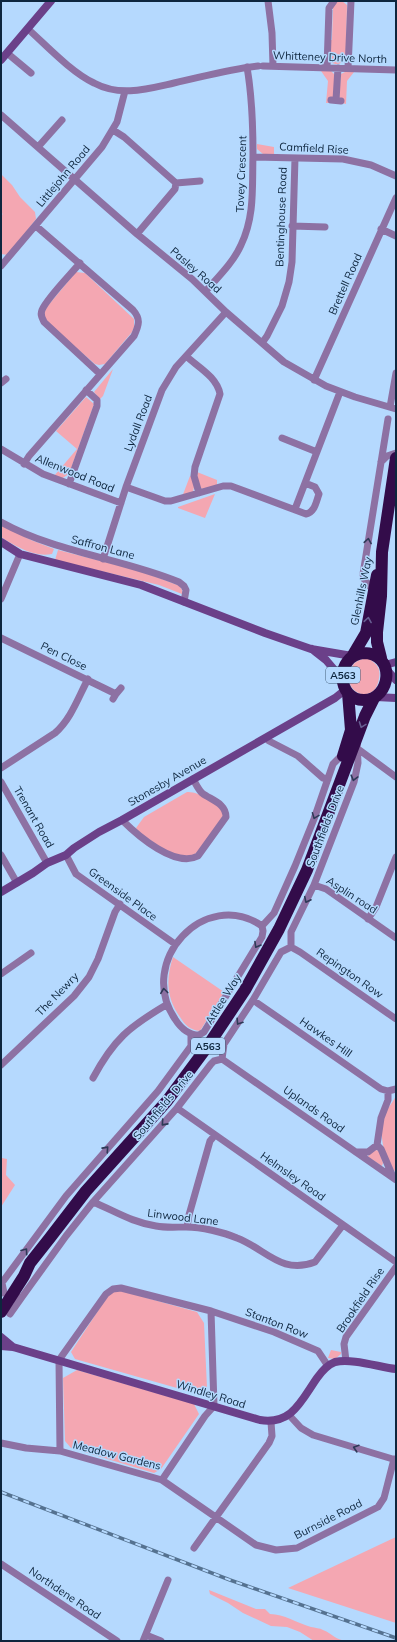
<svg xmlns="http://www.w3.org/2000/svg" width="397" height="1642" font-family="Mulish,sans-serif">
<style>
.green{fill:#f4a7b2}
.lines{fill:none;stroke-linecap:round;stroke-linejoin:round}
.street{stroke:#8d71a3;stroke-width:7}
.secondary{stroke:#6b4089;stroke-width:8}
.highway{stroke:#330c4a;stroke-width:12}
.rail-casing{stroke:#557290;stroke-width:3.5}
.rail{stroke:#b5d9fe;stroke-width:2;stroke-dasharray:6;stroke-linecap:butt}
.oneway{stroke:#2e3957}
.oneway2{stroke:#675e92}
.labels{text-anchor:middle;stroke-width:3;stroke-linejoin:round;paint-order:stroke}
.shield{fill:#b5d9fe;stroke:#405c78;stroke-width:1}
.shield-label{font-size:10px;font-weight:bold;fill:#0e263e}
.street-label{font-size:11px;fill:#0e263e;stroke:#b5d9fe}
</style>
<rect width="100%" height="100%" fill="#b5d9fe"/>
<path class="green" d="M338,1H342L347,5L346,58C342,64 336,66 331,62L330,40H332L333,7Z
M321,71H331L335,75V95L330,103H326L328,81Z
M345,72H354L347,81L346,104L342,103L339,97L341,74Z
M257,144L274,147V155L263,154L257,149Z
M1,174L12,185L20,197L35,212L36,219L8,255L1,254V215L3,214L1,213Z
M76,272L85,273L134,319V327L132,332L105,364L99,365L95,364L45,321L44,315L46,308Z
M113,369L103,396L100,399L94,392Z
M86,397L94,404L69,474L61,479L54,476L77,449L56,431Z
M197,472L217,480V486L202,489L198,485Z
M190,476L192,477L194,487L193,492L182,497Z
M215,494L205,518L178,508V507Z
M1,525L31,540L54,549L52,554C35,558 15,546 1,537Z
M58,550L136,570L159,578L180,586L182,590V594L159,585L55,560Z
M368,658C376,664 381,667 379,678C376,705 343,695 350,672C353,661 358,660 368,658Z
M187,792C198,791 217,803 223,812V816C217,825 202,850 195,854C180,864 150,840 138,831L136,828L144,817Z
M173,957L224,992L200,1031C190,1030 185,1025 180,1017C166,998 166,978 173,957Z
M396,1096V1173C383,1156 378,1135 385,1114C388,1107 393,1102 396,1096Z
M376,1150L379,1151L383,1163L382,1166L368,1157L369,1154Z
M2,1158L7,1159L6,1175L15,1185L1,1207Z
M114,1291H122L197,1312L204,1323L207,1388L198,1394L75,1359L71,1352L107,1297Z
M331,1350L341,1352V1354L335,1359L328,1358Z
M77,1370L194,1404L199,1414L161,1469L154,1473L71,1448L65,1441L63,1378Z
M396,1537V1623L288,1588L381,1544Z
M209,1590L256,1609H265L270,1614C284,1614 297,1623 311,1627C315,1628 320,1628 323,1630C333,1634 335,1640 348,1641H314L300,1632L287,1627L271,1626L243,1613L228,1603L210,1594Z"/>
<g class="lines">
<path class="street" d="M268,1L272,33L273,66
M28,29C47,46 71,72 94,83C120,97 147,89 174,83C202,77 229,69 258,66
M7,53L31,73
M263,66L396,70
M327,67L329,8L334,1
M348,68L351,1
M331,100L341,101
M336,100L338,68
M1,115L137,234L192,279L226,312L284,362L326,386L355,397L396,409
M113,130L124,137L176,183L175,189L137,234
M38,147L62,120
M253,157L343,159L371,165L396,176
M176,183L200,181
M292,226L325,227
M381,229L396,236
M80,263C71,274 47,298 42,310C40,315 42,317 44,322L100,374
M1,266L102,147L117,122L125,91
M206,291C218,277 233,263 241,245C255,216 252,187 253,155C253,126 252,96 247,67
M262,343L267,336L282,306L289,282L292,262L295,158
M186,356C198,367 217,377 220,394L195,467L194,476L199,493
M314,380L396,198
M1,383L6,379
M390,407L396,373
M282,438L317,452
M1,449L43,474L121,503
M381,462L387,456L396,453
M24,464L29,456L134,336C139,325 141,319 133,310L36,226
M69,484L97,406V400L86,390
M126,487L165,501H171L223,486H231L306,514C315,512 316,502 319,494L315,487L305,483
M295,509L340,392
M1,522C57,553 121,558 179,582L184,586L186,590L184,602
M103,559L126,487L162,390L176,367L226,312
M373,590L364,579L363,574L388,419
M1,599L20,554
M1,638L116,694L113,699
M116,694L121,688
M266,738L269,741L298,756L323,778L328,779
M358,749L396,777
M1,768L55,733C71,719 78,698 88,679
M1,782L47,863
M122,820C138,836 175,868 198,856L226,817C226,803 211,800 202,793C198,789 196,784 193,779
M1,855L17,883
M66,855L76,874L175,944
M314,885L326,889L396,938
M368,919L376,907L396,857
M262,926C205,887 136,961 175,1019C180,1027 188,1035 199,1035L204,1032L262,937L263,931L262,926L274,913L295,866L314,819L333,764L339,758L342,757
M291,947L300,952L396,1019
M1,974L31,953
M253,1000L381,1089L388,1091
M222,1059L396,1180
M1,1065L74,996L89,977L98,959L115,912L120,904
M93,1078C114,1039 129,1027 166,1005
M177,1108L396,1262
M356,1152H368L377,1145
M393,1177L381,1149L377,1145L381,1118L388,1100V1091L396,1089
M93,1202C115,1211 131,1222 156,1226C166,1228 176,1227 186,1227C201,1227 223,1232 237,1238C266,1249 281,1275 315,1262L343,1225
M187,1227L189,1215L210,1141L215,1135
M2,1283L4,1293
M1,1284L66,1196L158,1091L191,1046V1034
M9,1300L22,1297L66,1236L93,1202L177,1108L211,1064L214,1061L222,1059L224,1044L253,1000L281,952L291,947V932L314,885L354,782L358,763L357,742
M211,1311L214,1406L205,1416L162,1480L60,1451L59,1360L106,1294L113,1289L121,1288L211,1311L274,1332L318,1351L328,1366
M10,1314L22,1297
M346,1361L344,1344L346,1337L396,1267
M289,1415L301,1428L313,1435L396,1460
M1,1443L26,1448L60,1451
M162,1480L256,1545L276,1550L297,1548L378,1507L384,1498L394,1459
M194,1548L269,1443L272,1436L271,1422
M1,1564L117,1641
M146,1635L161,1641
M143,1641L168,1580"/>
<path class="secondary" d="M1,60L51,1
M1,542L20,554L141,585L265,633L311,649L352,656
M312,649L326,660L343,680
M385,665L396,662
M386,669L396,680
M376,697L396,698
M1,892L33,873L47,863L66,855L74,848L99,832L122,820L335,698L345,690
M1,1337L13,1347
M1,1346L13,1347L260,1420C292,1425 301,1401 317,1378C322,1371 327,1365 335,1362C352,1358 379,1367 396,1369"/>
<path class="highway" d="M363,653C397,653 391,700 364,700C336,700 335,656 363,653Z
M353,655L366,633L377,575
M381,658L377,642V632L381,596L382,552L396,458
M343,756L351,730L348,693
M1,1312L24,1276L30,1263L49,1239L86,1191L167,1101L207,1047L245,990L279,929L307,870L365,716L374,698"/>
<defs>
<path id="rail" d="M1,1492L230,1580L396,1638"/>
</defs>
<use href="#rail" class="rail-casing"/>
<use href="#rail" class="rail"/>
</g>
<defs><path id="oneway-chevron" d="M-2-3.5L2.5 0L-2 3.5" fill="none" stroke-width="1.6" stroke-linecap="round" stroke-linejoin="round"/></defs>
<g class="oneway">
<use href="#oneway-chevron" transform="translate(368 541) rotate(-81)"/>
<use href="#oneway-chevron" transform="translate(354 778) rotate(105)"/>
<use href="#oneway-chevron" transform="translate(315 816) rotate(111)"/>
<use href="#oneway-chevron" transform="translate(307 900) rotate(116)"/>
<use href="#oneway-chevron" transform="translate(257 945) rotate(120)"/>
<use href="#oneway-chevron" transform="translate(164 991) rotate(-97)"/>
<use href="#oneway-chevron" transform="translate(239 1022) rotate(123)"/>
<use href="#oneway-chevron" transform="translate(164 1123) rotate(132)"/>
<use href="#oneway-chevron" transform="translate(106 1149) rotate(-48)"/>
<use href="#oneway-chevron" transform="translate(25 1251) rotate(-54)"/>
<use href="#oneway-chevron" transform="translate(356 1448) rotate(-163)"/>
</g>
<g class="oneway2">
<use href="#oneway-chevron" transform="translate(368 620) rotate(-81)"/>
<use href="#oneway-chevron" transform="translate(362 725) rotate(110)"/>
</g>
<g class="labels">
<g class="shield">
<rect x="326" y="667" width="34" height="16" rx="3"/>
<rect x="191" y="1038" width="34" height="16" rx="3"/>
</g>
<g class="shield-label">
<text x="343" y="679">A563</text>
<text x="208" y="1050">A563</text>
</g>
<g class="street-label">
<text transform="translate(330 57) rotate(2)" y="4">Whitteney Drive North</text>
<text transform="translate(314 148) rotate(3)" y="4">Camfield Rise</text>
<text transform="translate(241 174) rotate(-88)" y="4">Tovey Crescent</text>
<text transform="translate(63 176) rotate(-50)" y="4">Littlejohn Road</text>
<text transform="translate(281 217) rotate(-88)" y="4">Bentinghouse Road</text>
<text transform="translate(196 270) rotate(41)" y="4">Pasley Road</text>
<text transform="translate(345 284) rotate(-66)" y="4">Brettell Road</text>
<text transform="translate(138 423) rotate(-69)" y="4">Lydall Road</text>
<text transform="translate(75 473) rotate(22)" y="4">Allenwood Road</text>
<text transform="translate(103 547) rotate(15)" y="4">Saffron Lane</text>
<text transform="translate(361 591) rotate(-78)" y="4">Glenhills Way</text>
<text transform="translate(64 656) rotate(26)" y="4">Pen Close</text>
<text transform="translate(167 781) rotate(-30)" y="4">Stonesby Avenue</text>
<text transform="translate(34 817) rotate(60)" y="4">Trenant Road</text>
<text transform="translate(325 826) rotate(-69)" y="4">Southfields Drive</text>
<text transform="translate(123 894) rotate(36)" y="4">Greenside Place</text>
<text transform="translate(352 895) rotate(33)" y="4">Asplin road</text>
<text transform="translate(350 973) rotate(35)" y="4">Repington Row</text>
<text transform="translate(57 994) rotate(-46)" y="4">The Newry</text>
<text transform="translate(223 999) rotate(-58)" y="4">Attlee Way</text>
<text transform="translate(326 1037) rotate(35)" y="4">Hawkes Hill</text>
<text transform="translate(163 1105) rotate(-50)" y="4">Southfields Drive</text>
<text transform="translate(314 1109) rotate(35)" y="4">Uplands Road</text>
<text transform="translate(293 1176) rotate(35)" y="4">Helmsley Road</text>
<text transform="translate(183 1217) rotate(7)" y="4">Linwood Lane</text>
<text transform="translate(360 1300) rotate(-56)" y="4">Brookfield Rise</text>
<text transform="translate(277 1323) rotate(21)" y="4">Stanton Row</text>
<text transform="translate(211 1394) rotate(17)" y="4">Windley Road</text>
<text transform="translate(117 1455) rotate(14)" y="4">Meadow Gardens</text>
<text transform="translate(328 1519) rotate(-27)" y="4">Burnside Road</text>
<text transform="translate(65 1593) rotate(34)" y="4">Northdene Road</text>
</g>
</g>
<rect width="397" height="1642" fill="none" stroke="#0e263e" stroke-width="4"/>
</svg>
